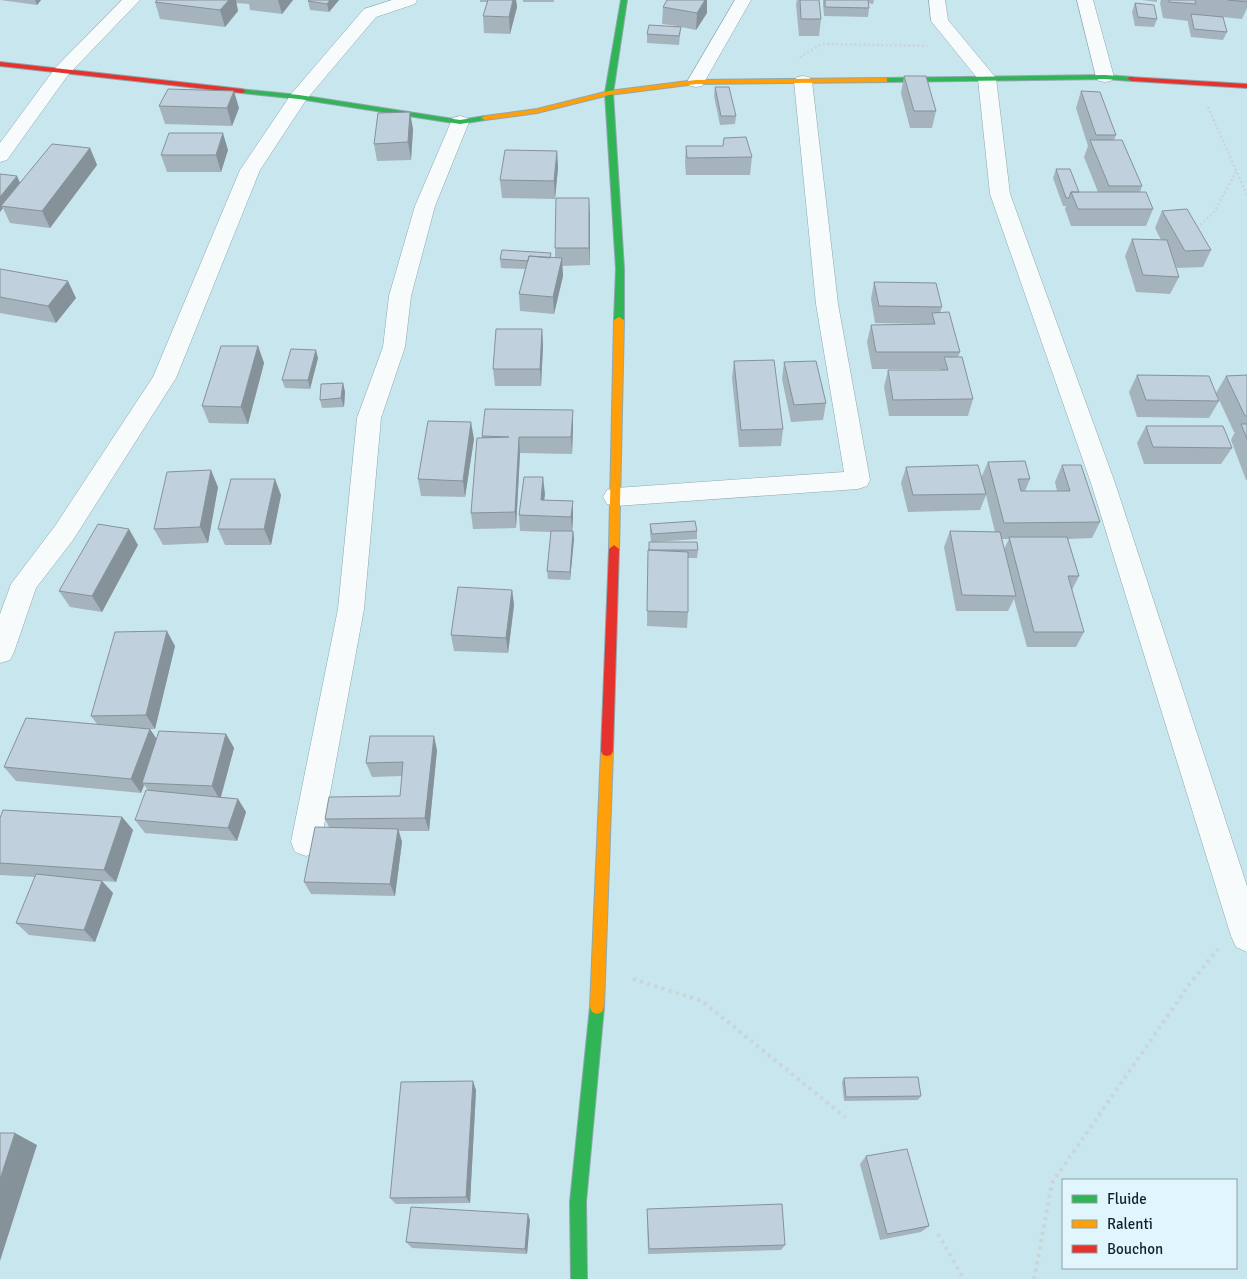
<svg xmlns="http://www.w3.org/2000/svg" width="1247" height="1279" font-family="Signika,sans-serif">
<style>
.lines{fill:none;stroke-linecap:round;stroke-linejoin:round}
.street-casing{stroke:#8fa7ae;stroke-width:1}
.fast-casing{stroke:#8fa7ae;stroke-width:2}
.slow-casing{stroke:#8fa7ae;stroke-width:2}
.jam-casing{stroke:#8fa7ae;stroke-width:2}
.path-far1{stroke:#cbd5d8;stroke-width:2.5;stroke-dasharray:2 2.5;stroke-linecap:butt}
.path{stroke:#cbd5d8;stroke-width:4;stroke-dasharray:3 4.5;stroke-linecap:butt}
.street{fill:#f7fbfc;fill-rule:evenodd}
.fast{fill:#30b455;fill-rule:evenodd}
.slow{fill:#ff9f0a;fill-rule:evenodd}
.jam{fill:#e5322d;fill-rule:evenodd}
.wall{fill:#a5b3bd;fill-rule:evenodd}
.shaded-wall{fill:#86929a}
.building{fill:#c0d0dc;stroke:#86929a}
</style>
<rect width="100%" height="100%" fill="#c7e6ee"/>
<g class="lines">
<defs>
<path id="street" d="M122,0H140L68,75L7,160L0,162V143L56,67Z
M392,0H417L415,4L376,17L306,100L260,170L176,378L73,540L36,588L14,652L10,660L0,663V614L11,584L55,526L153,377L240,170L292,93L364,9Z
M735,0H751L702,86L696,87L690,86L687,82Z
M929,0H945L948,20L996,78L1010,194L1115,483L1247,886V952L1236,947L1231,936L1091,483L990,194L978,79L931,21Z
M1077,0H1093L1114,77L1111,81L1105,82L1099,81L1096,77Z
M803,76L809,77L812,81L838,304L870,480L867,486L858,489L616,506L607,504L603,497L607,490L616,488L844,472L816,304L794,81L797,77Z
M460,116L467,118L469,122L435,206L411,296L405,347L381,418L364,609L321,842L317,852L306,856L295,852L291,842L338,609L357,418L383,347L389,296L415,206L451,122L453,118Z"/>
<path id="fast" d="M621,0H627L613,93L624,269V320L619,323L614,320L616,269L605,93Z
M1105,75L1132,77L1136,79L1132,81L1105,79L884,82L880,80L884,78Z
M239,89L299,95L460,120L485,116L489,118L485,120L460,124L299,99L242,93L238,91Z
M597,1000L602,1002L604,1007L586,1202L587,1279H571L570,1202L590,1007L592,1002Z"/>
<path id="slow" d="M884,78H887V82L696,84L609,95L537,113L485,120L481,118L485,116L537,109L609,91L696,80Z
M619,317L624,320L619,549L614,553L609,549L614,320Z
M607,746L611,747L613,751L604,1007L602,1012L597,1014L592,1012L590,1007L601,751L603,747Z"/>
<path id="jam" d="M0,62L242,89L246,91L242,93L0,66Z
M1129,77L1247,84V88L1132,81L1128,79Z
M614,545L619,549L613,751L611,755L607,756L603,755L601,751L609,549Z"/>
</defs>
<use href="#street" class="street-casing"/>
<use href="#fast" class="fast-casing"/>
<use href="#slow" class="slow-casing"/>
<use href="#jam" class="jam-casing"/>
<path class="path-far1" d="M801,58V56L822,44L927,46
M1208,107L1247,195
M1197,228L1214,212L1236,172"/>
<path class="path" d="M633,979L702,1001L845,1117
M938,1234L964,1279
M1034,1279L1052,1183L1189,985L1218,949"/>
<use href="#street" class="street"/>
<use href="#fast" class="fast"/>
<use href="#slow" class="slow"/>
<use href="#jam" class="jam"/>
</g>
<path class="wall" d="M0,0H41L37,5Z
M157,0H293L282,14L250,10L249,4L236,3L238,11L225,27L160,19L155,2Z
M309,0H339L329,12L310,10L308,1Z
M480,0H516L517,7L510,34L484,33L483,16L487,2H480Z
M523,0H554V2H523Z
M797,0H819L821,19L819,36H799L796,4Z
M823,0H874L873,4L868,3L869,8L868,17L824,16L823,4Z
M1142,0H1157V2Z
M1161,0H1247V8L1242,19L1223,17L1227,32L1223,40L1191,37L1188,23V21L1163,18L1160,3Z
M1135,3L1157,19L1154,27L1135,26L1132,12Z
M663,7L707,13L696,30L681,27L679,45L647,43V34L677,26L662,24Z
M904,76L936,111L932,128H910L901,93Z
M715,87L736,116L735,124L720,125L714,96Z
M1081,91L1116,135L1114,140L1142,186L1140,192L1153,209L1146,226H1071L1065,209L1066,206H1063L1053,178L1056,169L1079,192H1098L1084,157L1088,146L1076,108Z
M159,106L239,108L232,126L165,124Z
M413,129L411,160L377,161L374,144Z
M724,138L752,157L750,175H686L685,163L686,146H723Z
M90,148L97,165L50,228L10,223L3,208L0,212V174L20,183Z
M228,150L221,172H167L161,155Z
M557,151L558,168L555,199L502,198L500,180Z
M1162,211L1211,250L1203,267L1177,268L1174,262L1179,277L1170,294L1136,292L1125,256L1132,239L1161,240L1155,228Z
M590,216V265L562,266L563,276L554,314L520,311L519,294L525,269L501,268L500,259L551,253V258H555V248Z
M0,269L76,298L56,323L0,313Z
M874,282L942,307L940,313L960,352L958,357L973,399L968,416H889L884,387L888,370H940L941,369H872L867,342L871,325L929,324L875,323L871,299Z
M542,329L543,346L541,386H495L493,369Z
M258,346L264,363L248,424L209,423L202,406Z
M318,358L310,389L285,388L282,380Z
M734,361L783,429L781,446L739,447L732,378Z
M784,362L826,403L823,420L791,422L782,379Z
M1137,375L1219,401L1209,418L1137,417L1129,392Z
M1247,375V480H1246L1231,440L1235,432H1234L1216,393L1226,376Z
M343,383L345,392L344,407L322,408L320,400Z
M1146,426L1232,448L1221,464H1144L1137,443Z
M573,427L572,454L520,453L516,528L473,529L471,513L482,436Z
M474,439L465,497L421,496L418,479Z
M988,462L1030,479L1025,491H1057L1055,482L1062,465L1100,522L1092,538L1068,539L1079,576L1072,590L1084,632L1076,647H1027L1014,599L1008,611H956L944,547L950,531L995,532L986,495L980,510L908,512L901,483L906,467L981,478ZM1002,539H1009L1004,549Z
M218,487L208,543L163,545L154,529Z
M545,494L544,500L573,501V518L572,531H573L574,539L570,580L548,579L547,571L551,532L520,531L519,515Z
M281,495L271,545H225L218,529Z
M650,524L697,531V539L655,542L698,550L697,558H688V612L687,628L647,626L648,550L651,542L650,532Z
M138,545L102,612L70,607L59,591Z
M512,590L514,605L508,653L454,651L451,635Z
M175,646L155,729H150L156,739L226,734L234,748L221,797L238,799L246,812L237,841L145,833L135,820L148,790L144,785L141,793L16,781L4,767L97,724L91,716Z
M437,750L429,831H399L402,842L395,896L311,894L304,882L329,827L325,819L400,796L402,776L372,777L366,763Z
M122,817L133,830L116,882L102,881L113,893L95,942L29,935L16,923L35,877L0,875V818Z
M844,1078L921,1096L918,1100L844,1101L842,1082Z
M476,1090L470,1203L396,1204L390,1198Z
M866,1156L929,1226L921,1232L880,1240L860,1164Z
M647,1209L785,1245L781,1250L648,1254L647,1215Z
M530,1220L527,1254L412,1248L406,1242Z"/>
<path class="shaded-wall" d="M35,0H41L37,5Z
M229,0H236L238,11L225,27L220,10Z
M278,0H293L282,14Z
M330,0H339L329,12L327,4Z
M513,0H516L517,7L510,34L509,17Z
M705,0H707V13L696,30L697,13Z
M234,91L239,108L232,126L227,108Z
M410,112L413,129L411,160L408,142Z
M223,133L228,150L221,172L216,155Z
M90,148L97,165L50,228L42,211Z
M557,151L558,168L555,199L554,181Z
M17,176L21,185L1,206L3,208L0,212V197Z
M589,198L590,216V265L589,248Z
M562,258L563,276L554,314L553,297Z
M68,281L76,298L56,323L48,306Z
M542,329L543,346L541,386L540,369Z
M258,346L264,363L248,424L241,407Z
M316,350L318,358L310,389L308,380Z
M343,383L345,392L344,407L341,398Z
M573,410V427L572,454L571,437Z
M471,422L474,439L465,497L463,481Z
M519,437L520,453L516,528L515,512Z
M211,470L218,487L208,543L200,527Z
M543,477L545,494L542,516L541,500Z
M275,479L281,495L271,545L264,529Z
M573,501V518L572,533L571,517Z
M129,529L138,545L102,612L92,596Z
M573,531L574,539L570,580V572Z
M512,590L514,605L508,653L506,638Z
M167,631L175,646L155,729L146,715Z
M150,729L160,744L142,783L144,785L141,793L131,779Z
M226,734L234,748L220,800L212,786Z
M434,736L437,750L429,831L425,818Z
M238,799L246,812L237,841L228,828Z
M122,817L133,830L116,882L104,870Z
M398,829L402,842L395,896L390,884Z
M102,881L113,893L95,942L84,930Z
M473,1081L476,1090L470,1203L466,1197Z
M15,1133L37,1145L0,1261V1179Z
M528,1214L530,1220L527,1254L525,1249Z"/>
<path class="building" d="M157,0H229L220,10L155,2Z
M309,0H330L327,4L308,1Z
M488,0H513L509,17L483,16Z
M667,0H705L697,13L663,7Z
M800,0H819L821,19H801Z
M825,0H868L869,8L825,7Z
M1169,0H1195L1196,4L1169,2Z
M1228,0H1247V2Z
M1135,3L1154,5L1157,19L1138,17Z
M1191,14L1223,17L1227,32L1194,29Z
M649,25L681,27L679,36L647,34Z
M904,76H926L936,111H914Z
M715,87H729L736,116H721Z
M168,89L234,91L227,108L159,106Z
M1081,91L1100,92L1116,135H1096Z
M410,112L408,142L374,144L378,113Z
M169,133H223L216,155H161Z
M746,137L752,157L687,158L686,146H723L724,138Z
M1090,140H1122L1142,186H1109Z
M52,144L90,148L42,211L1,206Z
M505,150L557,151L554,181L500,180Z
M1056,169H1070L1079,192H1071L1069,198H1066Z
M0,174L17,176L0,197Z
M1071,192H1146L1153,209H1078Z
M556,198H589V248H555Z
M1187,209L1211,250L1185,251L1162,211Z
M1132,239L1167,240L1179,277L1143,275Z
M502,250L551,253L550,258L529,256L528,261L500,259Z
M529,256L562,258L553,297L519,294Z
M0,269L68,281L48,306L0,297Z
M874,282L936,283L942,307L879,306Z
M949,312L960,352H876L871,325L935,324L932,313Z
M496,329H542L540,369H493Z
M221,346H258L241,407L202,406Z
M291,349L316,350L308,380H282Z
M944,357H962L973,399L893,400L888,370H948Z
M774,360L783,429L741,430L734,361Z
M816,361L826,403L794,405L784,362Z
M1137,375L1209,376L1219,401L1146,400Z
M1247,375V416H1245L1226,376Z
M343,383L341,398L320,400L321,384Z
M485,409L573,410L571,437H519L515,512L471,513L477,438L509,437L482,436Z
M428,421L471,422L463,481L418,479Z
M1241,424H1247V439Z
M1146,426H1223L1232,448L1153,447Z
M1025,461L1030,479H1018L1021,491H1070L1062,465H1081L1100,522L1004,523L988,462Z
M978,465L986,494L913,495L906,467Z
M211,470L200,527L154,529L167,472Z
M524,477H543L541,500L573,501L571,517L519,515Z
M231,479H275L264,529H218Z
M695,521L697,531L652,534L650,524Z
M98,524L129,529L92,596L59,591Z
M551,531H573L570,572L547,571Z
M950,531L1000,532L1016,596L962,595Z
M1009,537H1067L1079,576H1068L1084,632H1034Z
M649,542H697L698,550H649Z
M648,550L688,552V612L647,611Z
M458,587L512,590L506,638L451,635Z
M167,631L146,715L91,716L115,632Z
M26,718L150,729L131,779L4,767Z
M159,731L226,734L212,786L142,783Z
M370,736H434L425,818L325,819L329,797L400,796L403,762L366,763Z
M146,790L238,799L228,828L135,820Z
M3,810L122,817L104,870L0,863V818Z
M315,827L398,829L390,884L304,882Z
M36,874L102,881L84,930L16,923Z
M918,1077L921,1096L846,1097L844,1078Z
M473,1081L466,1197L390,1198L401,1082Z
M0,1133H15L0,1179Z
M907,1149L929,1226L887,1234L866,1156Z
M782,1204L785,1245L649,1249L647,1209Z
M411,1207L528,1214L525,1249L406,1242Z"/>
<rect x="1062" y="1179" width="175" height="90" fill="#e0f6fc" stroke="#8ba2a8"/>
<rect x="1072" y="1195" width="25" height="8" fill="#30b455" stroke="#8ba2a8"/>
<text x="1107" y="1204" font-size="15" fill="#0c2329">Fluide</text>
<rect x="1072" y="1220" width="25" height="8" fill="#ff9f0a" stroke="#8ba2a8"/>
<text x="1107" y="1229" font-size="15" fill="#0c2329">Ralenti</text>
<rect x="1072" y="1245" width="25" height="8" fill="#e5322d" stroke="#8ba2a8"/>
<text x="1107" y="1254" font-size="15" fill="#0c2329">Bouchon</text>
</svg>
